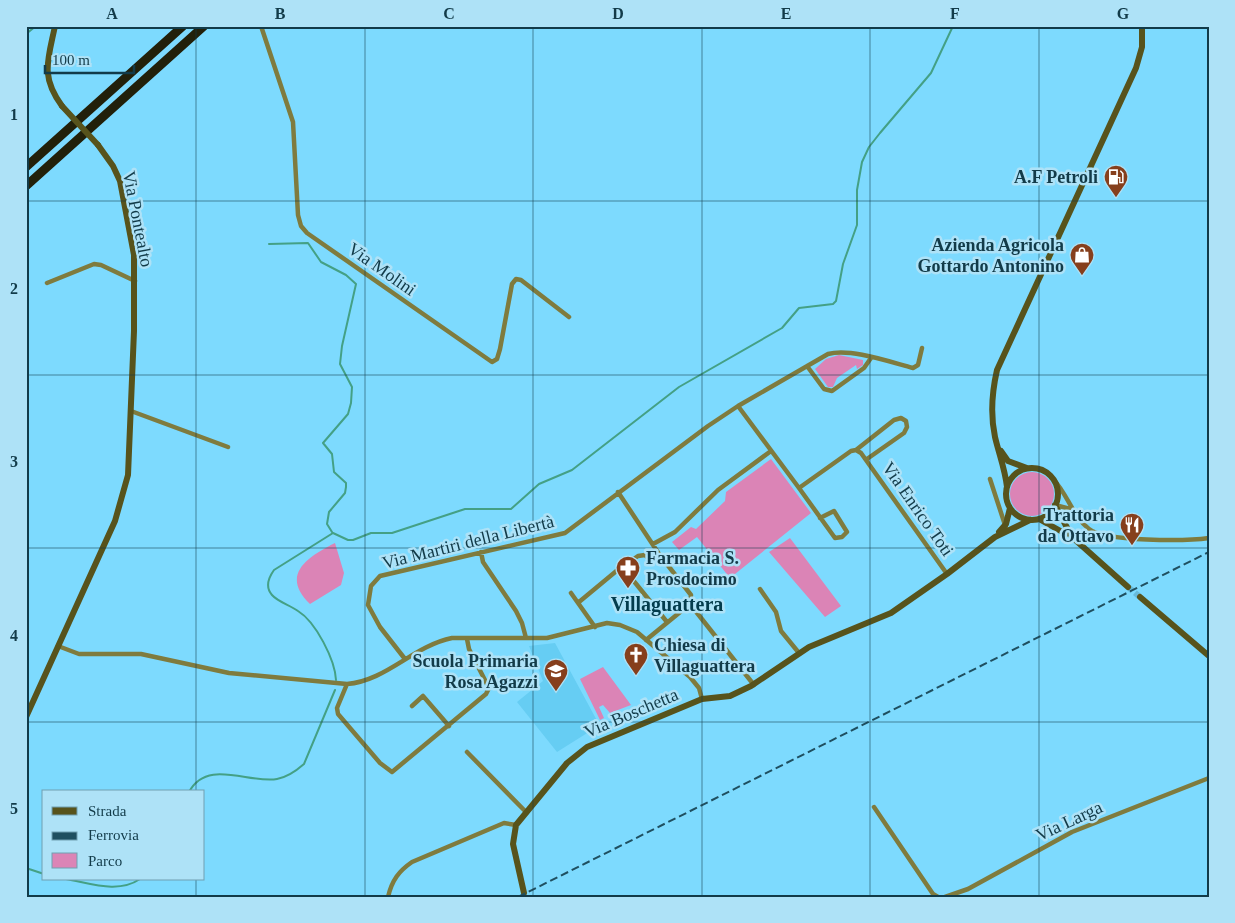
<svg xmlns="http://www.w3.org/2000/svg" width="1235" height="923" font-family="'Times New Roman',serif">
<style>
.built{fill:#66cdf3}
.green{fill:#db84b6}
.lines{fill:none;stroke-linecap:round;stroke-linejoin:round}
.stream{stroke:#44a085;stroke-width:2}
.secondary-tunnel{stroke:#68bada;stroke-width:6;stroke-dasharray:6 3;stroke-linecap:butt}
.street{stroke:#7f7b3e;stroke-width:4.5}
.secondary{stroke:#57531c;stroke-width:6}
.highway{stroke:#22200a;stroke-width:9}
.rail{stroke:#1f4f60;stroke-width:2;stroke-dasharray:8 4;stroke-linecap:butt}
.secondary-bridge{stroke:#57531c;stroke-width:6}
.grid{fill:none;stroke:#123b49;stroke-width:1;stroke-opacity:0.55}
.labels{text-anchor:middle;stroke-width:5;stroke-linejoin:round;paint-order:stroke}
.poi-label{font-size:18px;font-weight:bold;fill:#123b49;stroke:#aee2f7;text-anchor:end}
.street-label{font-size:18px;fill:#123b49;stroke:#aee2f7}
.quarter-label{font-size:20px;font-weight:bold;fill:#033c4d;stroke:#aee2f7}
.neatline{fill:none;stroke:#123b49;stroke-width:2}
.grid-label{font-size:16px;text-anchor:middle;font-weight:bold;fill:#123b49}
</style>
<rect width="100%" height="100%" fill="#7ddafe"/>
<path class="built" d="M555,643L601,728L592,730L557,752L517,702L543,681L529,646Z"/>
<path class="green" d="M839,355L863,360V365L857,369L856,365L837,378L833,387H828L815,369L826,359Z
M771,459L811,513L730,578L697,537L679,550L672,542L691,527L696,529L725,501L726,492Z
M1010 494a22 22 0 1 1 44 0a22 22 0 1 1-44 0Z
M790,538L841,606L825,617L769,552Z
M335,543L344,573L341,585L310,604C280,575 307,557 335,543Z
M603,667L631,705L610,713L603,705L599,707L604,718L600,720L580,679Z"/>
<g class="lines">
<path class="stream" d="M26,34L36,26
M269,244L308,243L321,262L346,275L356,284L342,346L340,364L352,387L351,403L348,414L323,443L332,454L334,472L346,483V487L345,493L329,512L327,524L332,532
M336,680C335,660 316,622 298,611C290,605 278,602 272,595C265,587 269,577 274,570L333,533L348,540H353L371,533H392L465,509H511L539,484L572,470L679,387L782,328L799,308L833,304L836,301L843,264L857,225V190L862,162L869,147L880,133L931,73L953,26
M189,792C207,758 249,784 277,779C288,777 296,771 304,764L335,690
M26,868L44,874
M66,879C90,883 118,894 140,879"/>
<path class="secondary-tunnel" d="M1128,587L1140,597"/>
<path class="street" d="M261,26L293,122L298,215L301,226L307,233L492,362L497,359L500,349L512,284L516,279L521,280L569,317
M47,283L94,264L101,265L135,281
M807,366L824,389L832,391L864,368L871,358
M738,406L799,488L851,451L856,450L861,453L947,574
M131,411L228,447
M856,450L894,420L901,418L906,421L907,427L904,433L867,459
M990,479L1006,528
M1053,479C1067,493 1073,517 1089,529C1105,542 1187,541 1209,538
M799,488L835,538L842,537L847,532L834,511L820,518
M618,492L659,554L691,595L690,604L646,640
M1055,505L1074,510
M653,544L675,532L718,490L771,451
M481,552L483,562L516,611L522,623L526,638
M624,569L625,565L638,556L645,555L652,562
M760,589L776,612L781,631L799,653
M571,593L595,627
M579,602L620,568L624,569L667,622
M690,604L754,685
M58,646L79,654H141L229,673L347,684C386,681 413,646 452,638H547L607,623L620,625L637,632L690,677L699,688L702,699
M405,659L380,627L368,605L371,586L380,576L565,533L708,426L738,406L828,354C851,348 890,362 913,368L918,365L922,348
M347,684L337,708L338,714L380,763L392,772L486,694L489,688L469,649L467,639
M412,706L423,696L449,726
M467,752L525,811
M874,807L933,894L938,897
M388,897C392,880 399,871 412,862L504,823L516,825
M945,897L968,889L1072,832L1209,778"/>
<path class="secondary" d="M55,26C48,60 40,76 62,106
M1001,451L1008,461L1027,468
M1006 494a26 26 0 1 1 52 0a26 26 0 1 1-52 0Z
M1007,487C1005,469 999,454 995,437C990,414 992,392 997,370L1136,68L1142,47V26
M1055,505L1072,537L1128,587
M1039,519L1066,534
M999,532L1006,524L1010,508
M1140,597L1209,656
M26,717L115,521L128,475L134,331V255L120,181L113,166L98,145
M524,893L513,844L516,825L567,763L587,747L702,699L730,696L751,686L809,647L891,613L947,574L995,537L1030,520"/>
<path class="highway" d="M26,167L183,26
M26,186L204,26"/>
<path class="rail" d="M518,897L1209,552"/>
<path class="secondary-bridge" d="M62,106L98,145"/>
</g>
<path class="grid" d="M196,26V792M365,26V897M533,26V897M702,26V897M870,26V897M1039,26V897M26,201H1209M26,375H1209M26,548H1209M26,722H1209M196,879V897"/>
<defs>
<symbol id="fuel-pin" viewBox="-11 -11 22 30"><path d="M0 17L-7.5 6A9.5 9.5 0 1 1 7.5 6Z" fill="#863f1c" stroke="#aee2f7"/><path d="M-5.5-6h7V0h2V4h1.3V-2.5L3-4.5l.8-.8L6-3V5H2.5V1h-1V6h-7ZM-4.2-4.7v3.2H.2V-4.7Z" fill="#fff"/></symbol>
<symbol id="shop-pin" viewBox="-11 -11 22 30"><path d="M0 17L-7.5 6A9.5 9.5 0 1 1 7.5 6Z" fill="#863f1c" stroke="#aee2f7"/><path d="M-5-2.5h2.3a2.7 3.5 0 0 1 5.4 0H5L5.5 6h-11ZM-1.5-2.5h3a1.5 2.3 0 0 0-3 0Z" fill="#fff"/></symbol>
<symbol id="restaurant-pin" viewBox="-11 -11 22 30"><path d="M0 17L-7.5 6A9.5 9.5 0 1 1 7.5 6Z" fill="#863f1c" stroke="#aee2f7"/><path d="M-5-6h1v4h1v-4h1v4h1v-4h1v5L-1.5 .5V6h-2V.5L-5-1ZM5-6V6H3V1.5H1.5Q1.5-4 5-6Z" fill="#fff"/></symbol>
<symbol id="pharmacy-pin" viewBox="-11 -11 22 30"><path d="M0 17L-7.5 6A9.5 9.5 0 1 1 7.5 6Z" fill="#863f1c" stroke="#aee2f7"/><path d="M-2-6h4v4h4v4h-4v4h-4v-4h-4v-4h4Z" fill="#fff"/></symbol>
<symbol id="church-pin" viewBox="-11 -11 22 30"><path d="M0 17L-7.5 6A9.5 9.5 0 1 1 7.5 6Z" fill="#863f1c" stroke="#aee2f7"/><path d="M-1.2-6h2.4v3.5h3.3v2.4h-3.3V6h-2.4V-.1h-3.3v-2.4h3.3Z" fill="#fff"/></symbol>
<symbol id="school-pin" viewBox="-11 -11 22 30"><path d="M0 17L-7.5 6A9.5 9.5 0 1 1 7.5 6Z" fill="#863f1c" stroke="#aee2f7"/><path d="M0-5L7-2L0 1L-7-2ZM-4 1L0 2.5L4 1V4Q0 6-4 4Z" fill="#fff"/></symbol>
</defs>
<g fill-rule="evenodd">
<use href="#fuel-pin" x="1102" y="163" width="28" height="38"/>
<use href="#shop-pin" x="1068" y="241" width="28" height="38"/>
<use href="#restaurant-pin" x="1118" y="511" width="28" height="38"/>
<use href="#pharmacy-pin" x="614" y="554" width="28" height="38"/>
<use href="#church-pin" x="622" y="641" width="28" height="38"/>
<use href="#school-pin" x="542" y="657" width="28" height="38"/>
</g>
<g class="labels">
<g class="poi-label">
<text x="1098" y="183">A.F Petroli</text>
<text x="1064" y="251">Azienda Agricola<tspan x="1064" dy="21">Gottardo Antonino</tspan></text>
<text x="1114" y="521">Trattoria<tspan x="1114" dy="21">da Ottavo</tspan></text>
<text x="646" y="564" text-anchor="start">Farmacia S.<tspan x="646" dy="21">Prosdocimo</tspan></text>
<text x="654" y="651" text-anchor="start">Chiesa di<tspan x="654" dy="21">Villaguattera</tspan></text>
<text x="538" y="667">Scuola Primaria<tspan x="538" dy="21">Rosa Agazzi</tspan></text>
</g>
<g class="street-label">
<text transform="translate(138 219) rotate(79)" y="6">Via Pontealto</text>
<text transform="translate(382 269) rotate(35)" y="6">Via Molini</text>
<text transform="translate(918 509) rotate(55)" y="6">Via Enrico Toti</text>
<text transform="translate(468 542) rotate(-14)" y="6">Via Martiri della Libertà</text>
<text transform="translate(631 713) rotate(-23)" y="6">Via Boschetta</text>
<text transform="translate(1069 821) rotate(-25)" y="6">Via Larga</text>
</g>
<g class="quarter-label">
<text x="667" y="611">Villaguattera</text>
</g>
</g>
<rect width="1235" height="923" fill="none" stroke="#aee2f7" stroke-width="55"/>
<rect x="42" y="790" width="162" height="90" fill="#aee2f7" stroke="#709fb1"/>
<rect x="52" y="807" width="25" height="8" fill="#57531c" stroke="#709fb1"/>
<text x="88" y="816" font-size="15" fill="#123b49">Strada</text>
<rect x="52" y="832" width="25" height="8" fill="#1f4f60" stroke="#709fb1"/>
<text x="88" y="840" font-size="15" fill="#123b49">Ferrovia</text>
<rect x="52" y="853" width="25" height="15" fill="#db84b6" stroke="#709fb1"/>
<text x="88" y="866" font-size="15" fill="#123b49">Parco</text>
<path d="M45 65v8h89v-8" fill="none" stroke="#123b49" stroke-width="2.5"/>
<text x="52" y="65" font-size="15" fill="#123b49" stroke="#aee2f7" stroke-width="4" paint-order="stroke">100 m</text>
<rect x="28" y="28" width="1180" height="868" class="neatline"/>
<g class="grid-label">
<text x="112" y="19">A</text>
<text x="280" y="19">B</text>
<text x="449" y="19">C</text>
<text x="618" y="19">D</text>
<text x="786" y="19">E</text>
<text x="955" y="19">F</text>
<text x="1123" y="19">G</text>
<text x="14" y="120">1</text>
<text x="14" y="294">2</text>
<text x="14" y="467">3</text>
<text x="14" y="641">4</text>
<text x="14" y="814">5</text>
</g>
</svg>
